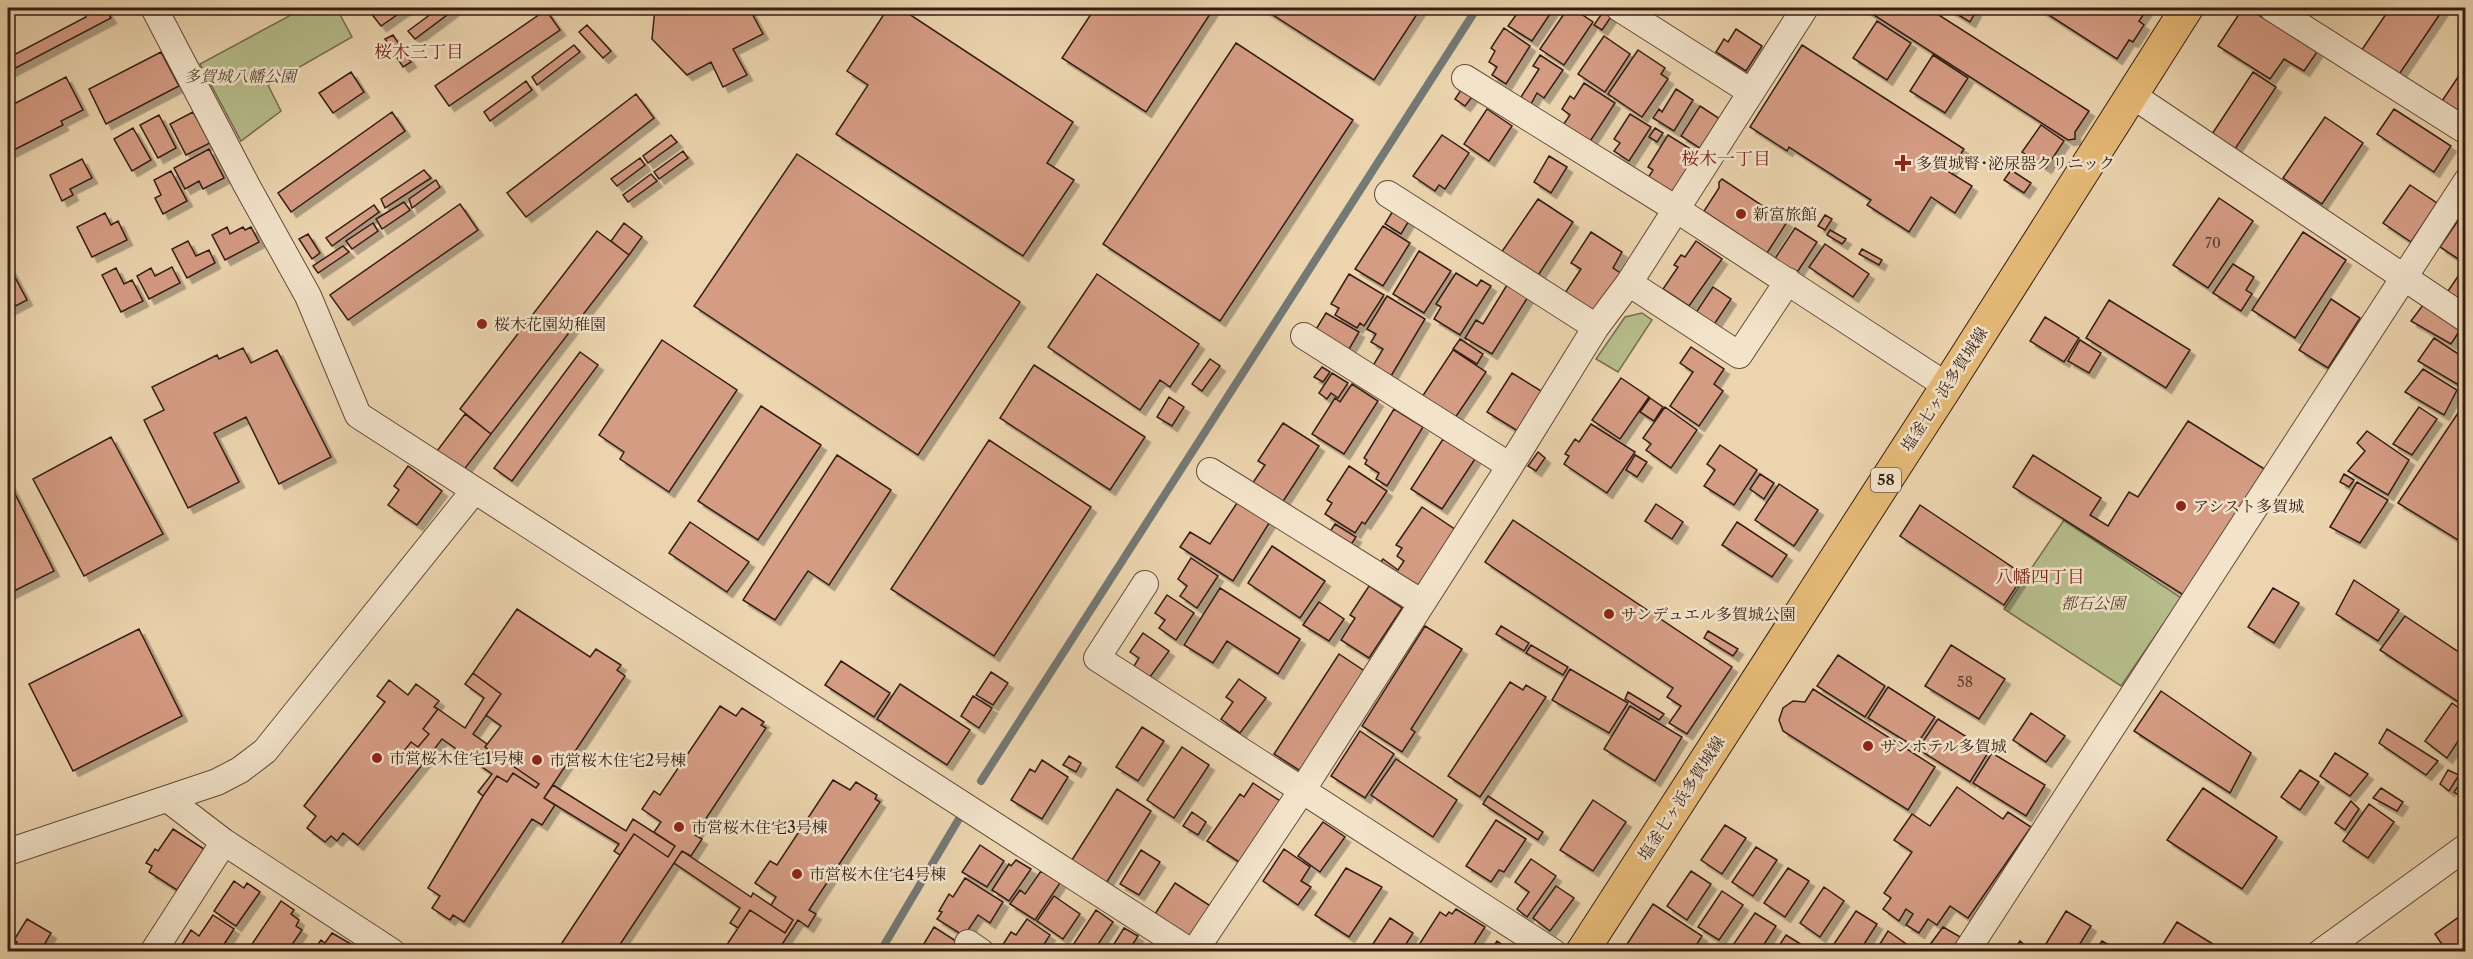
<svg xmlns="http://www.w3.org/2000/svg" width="2473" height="959" font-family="'Libre Caslon Text','Noto Serif JP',serif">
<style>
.green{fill:#b6bd8b;stroke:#756e50;stroke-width:1.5}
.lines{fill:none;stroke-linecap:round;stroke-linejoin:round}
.stream{stroke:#737975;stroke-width:8}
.building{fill:#d59c84;stroke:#341e14;stroke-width:1.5;filter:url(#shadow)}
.minor-casing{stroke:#624c3a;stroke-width:28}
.major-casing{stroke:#341e14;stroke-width:34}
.minor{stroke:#f2e3ca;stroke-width:26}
.major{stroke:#e6ba77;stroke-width:32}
.poi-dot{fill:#8f2418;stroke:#f2e3ca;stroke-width:2}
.labels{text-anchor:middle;stroke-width:5;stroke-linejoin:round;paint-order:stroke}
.number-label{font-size:14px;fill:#5c3e30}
.shield{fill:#f2e3ca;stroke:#6d594b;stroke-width:1.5}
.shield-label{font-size:15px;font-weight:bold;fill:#341e14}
.park-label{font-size:16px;font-style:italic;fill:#544632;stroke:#f2e3ca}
.poi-label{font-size:16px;fill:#341e14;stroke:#f2e3ca;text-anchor:start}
.street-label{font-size:16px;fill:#341e14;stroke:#f2e3ca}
.neighbourhood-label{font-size:18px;fill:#7a1f14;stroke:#f2e3ca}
</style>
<defs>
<filter id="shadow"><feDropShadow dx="5.5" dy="5.5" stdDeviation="0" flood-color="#0004"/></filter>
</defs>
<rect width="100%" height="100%" fill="#ebd4ae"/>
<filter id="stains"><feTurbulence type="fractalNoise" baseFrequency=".00333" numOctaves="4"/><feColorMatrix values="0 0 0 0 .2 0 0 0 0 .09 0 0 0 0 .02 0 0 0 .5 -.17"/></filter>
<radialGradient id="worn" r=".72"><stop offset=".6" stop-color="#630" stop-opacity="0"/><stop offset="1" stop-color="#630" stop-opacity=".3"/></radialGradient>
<path class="green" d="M304,8H325L338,11L352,37L268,85L281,111L241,141L200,64Z
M1642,313L1652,320L1618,372L1596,359L1625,317Z
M2064,520L2181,598L2121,686L2004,609Z"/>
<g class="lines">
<path class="stream" d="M981,781L1477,8
M880,952L960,817"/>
</g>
<path class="building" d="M81,8H105L111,18L8,72V58L86,17Z
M367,8H407L381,26Z
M439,8L455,9L415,39L408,31Z
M655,8H749L763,34L733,49L747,75L723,87L711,62L687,75L652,39Z
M888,8H900L1073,122L1047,163L1074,180L1023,256L836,134L868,85L847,71Z
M1095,8H1214L1146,112L1062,58Z
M1262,8H1421L1374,80Z
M1521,8H1554L1532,41L1508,26Z
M1568,8H1572L1593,22L1564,65L1540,49Z
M1863,8H1928L2089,111L2075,132V139L2068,140Z
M1947,8H1970L1976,11L1970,22Z
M2038,8H2148L2139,21L2144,25L2133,42L2129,40L2117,59Z
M2243,8H2248L2317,52L2304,71L2284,59L2270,79L2218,46Z
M2390,8H2444L2398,76L2361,51Z
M1605,9L1613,14L1602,30L1594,25Z
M546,10L560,30L449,106L435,86Z
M1877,21L1911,43L1887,80L1853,58Z
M587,25L611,51L603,58L579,32Z
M1504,28L1530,46L1506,84L1492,75L1497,67L1489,62L1495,51L1491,48Z
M1736,29L1762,46L1746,71L1716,52L1724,39L1728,42Z
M393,35L411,62L403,67L385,39Z
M1604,36L1630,54L1605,92L1578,74Z
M1236,43L1353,120L1220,321L1103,244Z
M574,45L580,52L537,85L532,77Z
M1802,45L1964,149L1949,172L1972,186L1955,213L1931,197L1909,232L1867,205L1871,200L1789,147L1787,151L1750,127Z
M1638,50L1665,68L1661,74L1668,79L1642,117L1608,94Z
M161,52L179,86L106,124L89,89Z
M1540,55L1563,70L1544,98L1537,93L1531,104L1521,97L1539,69L1533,66Z
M1933,55L1968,78L1945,113L1910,91Z
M2466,65V116L2442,101Z
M351,72L364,92L333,113L319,93Z
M2253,72L2276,87L2235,149L2212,134Z
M66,77L83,110L61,121L63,125L8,153V107Z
M526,81L532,90L490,121L484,112Z
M1584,83L1615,103L1587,146L1561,128L1570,115L1562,109L1570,96L1574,99Z
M1676,89L1693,100L1674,131L1653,118L1659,109L1662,112Z
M1461,90L1472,97L1465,106L1455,99Z
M636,94L654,118L526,217L507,193Z
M1700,106L1720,119L1701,149L1681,136Z
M1487,109L1512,126L1489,161L1464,144Z
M2394,109L2451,146L2434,172L2377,134Z
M193,112L210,143L186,155L170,124Z
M392,112L405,131L291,212L278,193Z
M1630,114L1651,127L1629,161L1614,151L1620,143L1614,139Z
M159,115L176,148L158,158L140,125Z
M2325,117L2363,143L2322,204L2283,178Z
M2041,125L2064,141L2046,168L2022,152Z
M133,128L151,160L132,171L114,139Z
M1655,128L1663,133L1657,142L1649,137Z
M671,135L677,142L648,163L643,156Z
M1442,135L1469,153L1445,189L1439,185L1435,191L1413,176Z
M1668,135L1697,153L1670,196L1646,181L1653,170L1648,167Z
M209,149L224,178L203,189L199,181L185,189L174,168Z
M683,151L688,158L659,179L654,172Z
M797,154L1020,302L918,455L694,306Z
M1549,156L1567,167L1551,193L1534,182Z
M640,158L645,165L617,186L611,179Z
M82,159L92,178L70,189L73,195L62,201L50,175Z
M424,170L431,178L385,208L381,199Z
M2011,170L2031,183L2024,193L2004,180Z
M171,171L187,201L163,214L155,198L161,195L154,180Z
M651,174L657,181L628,202L623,195Z
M1722,179L1787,222L1767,253L1704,211L1719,188V182Z
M436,180L440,187L412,208L409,199Z
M2410,185L2437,203L2411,242L2383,223Z
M2219,198L2253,221L2208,288L2173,265Z
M1538,199L1573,222L1537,277L1501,253Z
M404,202L410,210L382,229L376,219Z
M460,204L478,230L348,320L330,295Z
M374,205L379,212L332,246L326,238Z
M1394,209L1410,219L1401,234L1385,224Z
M105,213L111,225L118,221L127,240L92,257L77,227Z
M1825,215L1832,219L1825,230L1818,226Z
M2461,216L2466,219V264L2440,247Z
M373,223L378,231L352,249L346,241Z
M624,223L642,237L629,255L611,241Z
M1383,226L1410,243L1383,286L1355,269Z
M227,227L230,234L243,227L245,230L251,227L259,242L225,260L212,235Z
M1795,228L1817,242L1794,277L1772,263Z
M1830,230L1846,239L1842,244L1827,235Z
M597,231L629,255L491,434L460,409Z
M1591,232L1622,252L1613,268L1622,274L1596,314L1565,293L1581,269L1571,263Z
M2303,232L2346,260L2295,338L2252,310Z
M308,234L320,253L312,259L299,239Z
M188,241L196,256L209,250L215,263L187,278L172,249Z
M1696,241L1722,259L1689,306L1663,289L1678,267L1674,265L1681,255L1685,257Z
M1825,244L1869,274L1853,297L1809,267Z
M343,246L349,252L318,273L313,266Z
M1862,249L1882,260L1879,265L1859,254Z
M1419,251L1451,271L1424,313L1393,294Z
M8,264L27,300L8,310Z
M2233,264L2254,277L2246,290L2252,294L2241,311L2213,293Z
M172,267L180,283L149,299L137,276L151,268L155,276Z
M116,268L124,284L132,280L143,301L121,312L102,275Z
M2463,269L2466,271V306L2446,294Z
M1456,273L1477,286L1481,280L1491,286L1460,335L1434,319L1441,307L1436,304Z
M1097,274L1199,344L1170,387L1160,380L1140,410L1048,347Z
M1349,274L1384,295L1364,326L1360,323L1357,328L1335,315L1339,308L1331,304Z
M1507,285L1528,297L1492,354L1465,338L1476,320L1483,324Z
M1713,287L1731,299L1713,326L1695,314Z
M1387,296L1425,319L1391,376L1371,369L1383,349L1371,342L1376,334L1367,329Z
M2331,299L2360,318L2328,368L2299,350Z
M2109,300L2190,350L2166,388L2086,338Z
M2426,301L2462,327L2451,344L2411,321Z
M1326,313L1359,332L1348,351L1315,331Z
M2045,317L2079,338L2064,362L2030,341Z
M2434,338L2466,359V380L2462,387L2418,361Z
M1460,339L1483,354L1477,364L1453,349Z
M662,340L737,390L669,492L620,459L624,452L599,435Z
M2080,340L2101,353L2089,373L2068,361Z
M1691,347L1724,369L1714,384L1723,391L1699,426L1670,406L1693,372L1680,363Z
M243,348L251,363L277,350L331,457L279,484L246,417L214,433L239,482L188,508L144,420L164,410L152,387L217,355L219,359Z
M1453,350L1486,372L1455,418L1422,397Z
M580,352L598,365L512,481L494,468Z
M1210,359L1220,366L1202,391L1192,384Z
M1034,365L1145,437L1110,490L1000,418Z
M1322,367L1330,372L1323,382L1314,377Z
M2423,369L2457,390L2444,415L2405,392Z
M1332,373L1348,383L1338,398L1331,393L1327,399L1319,393Z
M1512,373L1546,394L1521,433L1487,412Z
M1621,378L1649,397L1620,439L1592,420Z
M1352,384L1378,401L1344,454L1312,434L1335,398L1340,402Z
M1169,397L1184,407L1172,426L1157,417Z
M1650,398L1663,407L1654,421L1640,412Z
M2466,401V545L2398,503Z
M761,406L821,445L758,540L698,501Z
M1665,407L1697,430L1671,468L1646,450L1651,444L1643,438Z
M2419,407L2437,419L2412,455L2393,444Z
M1394,409L1423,427L1387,486L1376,479L1379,473L1365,464L1367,460L1364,458Z
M465,414L491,434L463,471L437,451Z
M2188,421L2266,470L2185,596L2013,487L2033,455L2101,498L2090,515L2108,526L2129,492L2138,497Z
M1283,423L1319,446L1282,503L1252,484L1265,465L1258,461Z
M1591,424L1635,452L1607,493L1564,464L1569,456L1565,454L1575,439L1579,442Z
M2367,431L2409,460L2388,495L2348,471L2365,451L2357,443Z
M111,437L163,534L84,576L33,479Z
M1443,439L1475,459L1442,509L1411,489Z
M989,440L1091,507L994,656L891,589Z
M1720,445L1757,470L1734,505L1704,486L1715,470L1707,464Z
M1538,452L1545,458L1536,471L1528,466Z
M837,455L891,490L829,585L808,571L775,620L743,600Z
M1635,455L1647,462L1637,477L1626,470Z
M408,466L442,491L417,525L388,505L399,490L394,486Z
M1349,466L1387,491L1365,524L1362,522L1355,533L1325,514L1332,503L1327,500Z
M1760,474L1774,483L1764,499L1750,489Z
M2344,474L2354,480L2349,487L2340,482Z
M8,480L54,571L8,594Z
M2357,482L2388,500L2360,543L2330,527Z
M1779,484L1818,510L1794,546L1755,520Z
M1239,500L1271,520L1233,581L1180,547L1190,532L1210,544Z
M1656,504L1683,522L1672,539L1645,521Z
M1920,505L2024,575L2004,605L1900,536Z
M1422,507L1456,530L1417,587L1377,567L1383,559L1398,570L1404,561L1397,556L1402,548L1396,545Z
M1513,520L1732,667L1687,734L1669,723L1681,706L1667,697L1673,688L1485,562Z
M690,522L749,562L727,592L669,553Z
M1737,522L1787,555L1772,577L1722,545Z
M1335,524L1356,537L1348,549L1327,536Z
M1272,546L1325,581L1300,618L1248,583Z
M1191,558L1218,576L1197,608L1180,596L1187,586L1178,579Z
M2354,580L2399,610L2378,641L2336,614Z
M1369,586L1402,608L1369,658L1341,640L1355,618L1350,615Z
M1220,588L1300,639L1278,674L1227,641L1213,663L1184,645Z
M2273,588L2299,603L2274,643L2248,627Z
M1167,595L1194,613L1176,640L1159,628L1165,620L1155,613Z
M1319,602L1344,619L1329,641L1303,625Z
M517,609L590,657L596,649L621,665L617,670L625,676L544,798L555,805L542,825L532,819L464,922L453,915L450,920L432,908L440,896L428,888L483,796L497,776L507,782L513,773L536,788L539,784L485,747L501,726L486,715L501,694L473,673Z
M2405,616L2466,657V707L2380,650Z
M1425,626L1462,649L1411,729L1415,732L1402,752L1362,726Z
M1501,626L1529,643L1524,651L1496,634Z
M139,629L182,716L73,771L29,684Z
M1708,631L1738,649L1733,656L1704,638Z
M1143,633L1169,651L1150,677L1134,666L1139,658L1130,652Z
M1531,645L1568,667L1563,675L1526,653Z
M1951,645L2005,679L1979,719L1925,686Z
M1339,654L1366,672L1302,772L1274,754Z
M1838,655L1885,686L1865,717L1817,686Z
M841,661L890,693L874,717L825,685Z
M1570,669L1628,703L1609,733L1552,700Z
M991,672L1008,683L993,705L976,695Z
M473,673L501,694L473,734L487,744L485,747L539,784L536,788L513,773L507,782L497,776L483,796L478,792L492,774L442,739L422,765L404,751L411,742L418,747L429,734L423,729L438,709L465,728L484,698L465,684Z
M1239,679L1266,698L1240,733L1221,719L1233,702L1226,697Z
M389,680L408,695L416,684L439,701L434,707L438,709L423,729L429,734L418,747L411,742L404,751L422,765L358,845L343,833L337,841L331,836L325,842L307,828L316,816L304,806L385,702L377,696Z
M1510,682L1523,690L1526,685L1546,697L1480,797L1448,776Z
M900,684L970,730L947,765L877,719Z
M1888,687L1935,717L1915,747L1868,718Z
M1813,689L1935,767L1908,810L1783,731L1779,720L1783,708L1793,701L1805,702Z
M2161,691L2251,753L2230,793L2134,731Z
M1628,692L1664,714L1659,720L1625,699Z
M973,696L992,708L979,728L961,716Z
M2452,703L2466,713V729L2447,758L2425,741Z
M720,706L736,716L742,708L764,722L761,725L766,728L695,835L702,839L691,856L682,851L615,952H556L634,834L668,857L675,846L654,832L661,822L642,809L654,791L660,795Z
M1630,706L1682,737L1655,781L1604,749Z
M2031,713L2065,736L2046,762L2013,740Z
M1938,719L1989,751L1970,782L1918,749Z
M1142,727L1164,741L1138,781L1116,767Z
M2387,729L2438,761L2426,775L2379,743Z
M1360,731L1394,754L1365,798L1331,776Z
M1182,747L1209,765L1174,818L1147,800Z
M1992,753L2045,785L2026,816L1973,783Z
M2335,753L2368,774L2350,796L2320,776Z
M1069,756L1081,763L1076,772L1063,765Z
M1396,759L1457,800L1433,837L1371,795Z
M1042,760L1068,777L1042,819L1011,800L1030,769L1035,772Z
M2300,770L2319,782L2300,810L2281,797Z
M2448,770L2459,775L2449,791L2440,784Z
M833,780L850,790L856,782L877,795L875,799L880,802L809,910L816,914L808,927L798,920L777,952H722L750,910L785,933L793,920L771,905L776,897L755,883L770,861L777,865Z
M2461,782L2466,785V800L2454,792Z
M1253,783L1283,803L1242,864L1207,841L1240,794L1244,797Z
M553,785L626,831L633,819L675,846L668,857L634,834L620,855L614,851L619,844L544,798Z
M1957,787L2003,819L2008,812L2031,827L1968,918L1950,906L1937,925L1928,919L1919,933L1906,925L1913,914L1906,909L1899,921L1883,909L1891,898L1884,893L1912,852L1894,840L1912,814L1930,826Z
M2203,788L2277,837L2242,889L2167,840Z
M2381,788L2403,802L2397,811L2373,798Z
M1117,789L1151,811L1105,885L1070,863Z
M1488,796L1543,832L1538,840L1483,804Z
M1593,800L1626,822L1593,871L1560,850Z
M2351,801L2359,809L2345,830L2335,823Z
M2369,804L2394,822L2368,858L2343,841Z
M1192,812L1206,822L1198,835L1183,826Z
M1496,820L1526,839L1504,872L1499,870L1491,882L1466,866Z
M1323,822L1345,837L1320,872L1298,856Z
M1725,825L1746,838L1722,874L1701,860Z
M173,829L204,849L177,890L149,872L152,866L146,863L155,849L158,851Z
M980,845L1004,861L987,887L962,872Z
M1756,847L1777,860L1753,896L1732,882Z
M1284,849L1310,867L1301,881L1311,887L1298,905L1263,881Z
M1141,850L1160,862L1139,895L1120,884Z
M682,851L751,897L753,893L793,920L785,933L750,910L738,928L730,923L740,908L674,863Z
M1531,859L1556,876L1527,917L1517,909L1529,892L1515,882Z
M1016,860L1031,869L1009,901L992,890L1009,864L1011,866Z
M1346,868L1382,887L1349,937L1315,915Z
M1788,868L1809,881L1785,917L1764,903Z
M1041,871L1060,883L1035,920L1010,904L1020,890L1025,894Z
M1691,871L1711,884L1687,920L1667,906Z
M965,878L1003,902L990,923L978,915L964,936L937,919L942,912L939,911L949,894L953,897Z
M234,881L244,888L247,883L260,892L236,926L214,911Z
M1175,883L1212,907L1189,941L1153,917Z
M1556,886L1574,898L1550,931L1533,918Z
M1824,887L1844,901L1820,937L1800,923Z
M1722,891L1743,905L1719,940L1698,927Z
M1054,896L1080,914L1063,939L1037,921Z
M281,901L294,910L291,914L299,920L296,926L302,930L287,952H263L252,944Z
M1653,904L1702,936L1697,944L1708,952H1622Z
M1456,909L1485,927L1469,952H1422L1417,948L1440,912L1446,916L1449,912L1452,914Z
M1096,910L1113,922L1093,952H1083L1073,945Z
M1856,911L1877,924L1859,952H1840L1832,947Z
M2066,911L2091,926L2075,952H2050L2044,947Z
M2466,912V952H2447L2435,934Z
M1755,913L1776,926L1759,952H1736L1731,948Z
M213,915L234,929L219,952H188L181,946L191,930L199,936Z
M1390,918L1413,933L1401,952H1371L1369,950Z
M27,919L51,933L40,952H11L17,942L14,940Z
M1027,919L1050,935L1039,952H1004L1000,949L1011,932L1016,935Z
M2177,922L2226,952H2158Z
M934,927L959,943L954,952H919Z
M1943,927L1962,938L1952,952H1936L1929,946Z
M1124,928L1138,936L1128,952H1109Z
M1888,931L1909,946L1905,952H1875Z
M332,933L351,944L346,952H307L312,944L316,947L321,940L325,943Z
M1786,935L1807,948L1804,952H1775Z
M1497,941L1513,952H1490Z
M2020,941L2033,952H2013Z
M2102,941L2121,952H2094Z"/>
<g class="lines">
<defs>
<path id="minor" d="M154,8L247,186L308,296L358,415L1191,952
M1619,8L1751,92
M2272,8L2466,131
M1465,78L1676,209L1947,386
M2132,95L2466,319
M1388,194L1596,327
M1629,283L1739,355L1788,281
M1304,336L1510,466
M1210,471L1422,603
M1145,584L1097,658L1553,952
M169,800L224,842L392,952
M8,852L217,782L240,770L265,751L474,491
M968,943L981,952
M153,952L224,842
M1194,952L1303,789L1510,466L1596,327L1629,283L1805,8
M1966,952L2466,182
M2321,952L2466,847"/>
<path id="major" d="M1582,952L1947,386L2187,8"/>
</defs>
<use href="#minor" class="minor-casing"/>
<use href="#major" class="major-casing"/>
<use href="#minor" class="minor"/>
<use href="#major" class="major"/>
</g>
<g class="poi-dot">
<path d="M1900 154h6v6h6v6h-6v6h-6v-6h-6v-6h6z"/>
<circle cx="1741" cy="214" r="6"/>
<circle cx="482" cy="324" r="6"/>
<circle cx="2181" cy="506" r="6"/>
<circle cx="1609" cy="614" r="6"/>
<circle cx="1868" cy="746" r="6"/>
<circle cx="377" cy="758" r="6"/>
<circle cx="537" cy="760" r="6"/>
<circle cx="679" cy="827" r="6"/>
<circle cx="797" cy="874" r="6"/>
</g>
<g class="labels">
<g class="number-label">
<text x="2213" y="248">70</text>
<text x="1965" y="687">58</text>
</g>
<rect class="shield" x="1871" y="468" width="30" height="24" rx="4.5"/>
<g class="shield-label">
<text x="1886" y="485">58</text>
</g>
<g class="park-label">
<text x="240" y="82">多賀城八幡公園</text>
<text x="2093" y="609">都石公園</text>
</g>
<g class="poi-label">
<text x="1916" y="169">多賀城腎･泌尿器クリニック</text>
<text x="1753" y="220">新富旅館</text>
<text x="494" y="330">桜木花園幼稚園</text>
<text x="2193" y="512">アシスト多賀城</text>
<text x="1621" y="620">サンデュエル多賀城公園</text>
<text x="1880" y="752">サンホテル多賀城</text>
<text x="389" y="764">市営桜木住宅1号棟</text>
<text x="549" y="766">市営桜木住宅2号棟</text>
<text x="691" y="833">市営桜木住宅3号棟</text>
<text x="809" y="880">市営桜木住宅4号棟</text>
</g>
<g class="street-label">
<text transform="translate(1944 389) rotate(-57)" y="6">塩釜七ヶ浜多賀城線</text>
<text transform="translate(1681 798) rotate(-57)" y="6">塩釜七ヶ浜多賀城線</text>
</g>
<g class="neighbourhood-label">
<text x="419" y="58">桜木三丁目</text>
<text x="1726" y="165">桜木一丁目</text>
<text x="2040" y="583">八幡四丁目</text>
</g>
</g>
<rect width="2473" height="959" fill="none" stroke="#ebd4ae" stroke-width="30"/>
<rect x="9" y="9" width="2455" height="941" fill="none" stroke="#341e14" stroke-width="3"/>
<rect x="15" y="15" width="2443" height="929" fill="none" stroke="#341e14" stroke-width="1.5"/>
<rect width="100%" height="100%" filter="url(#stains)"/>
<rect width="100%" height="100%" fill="url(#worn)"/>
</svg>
